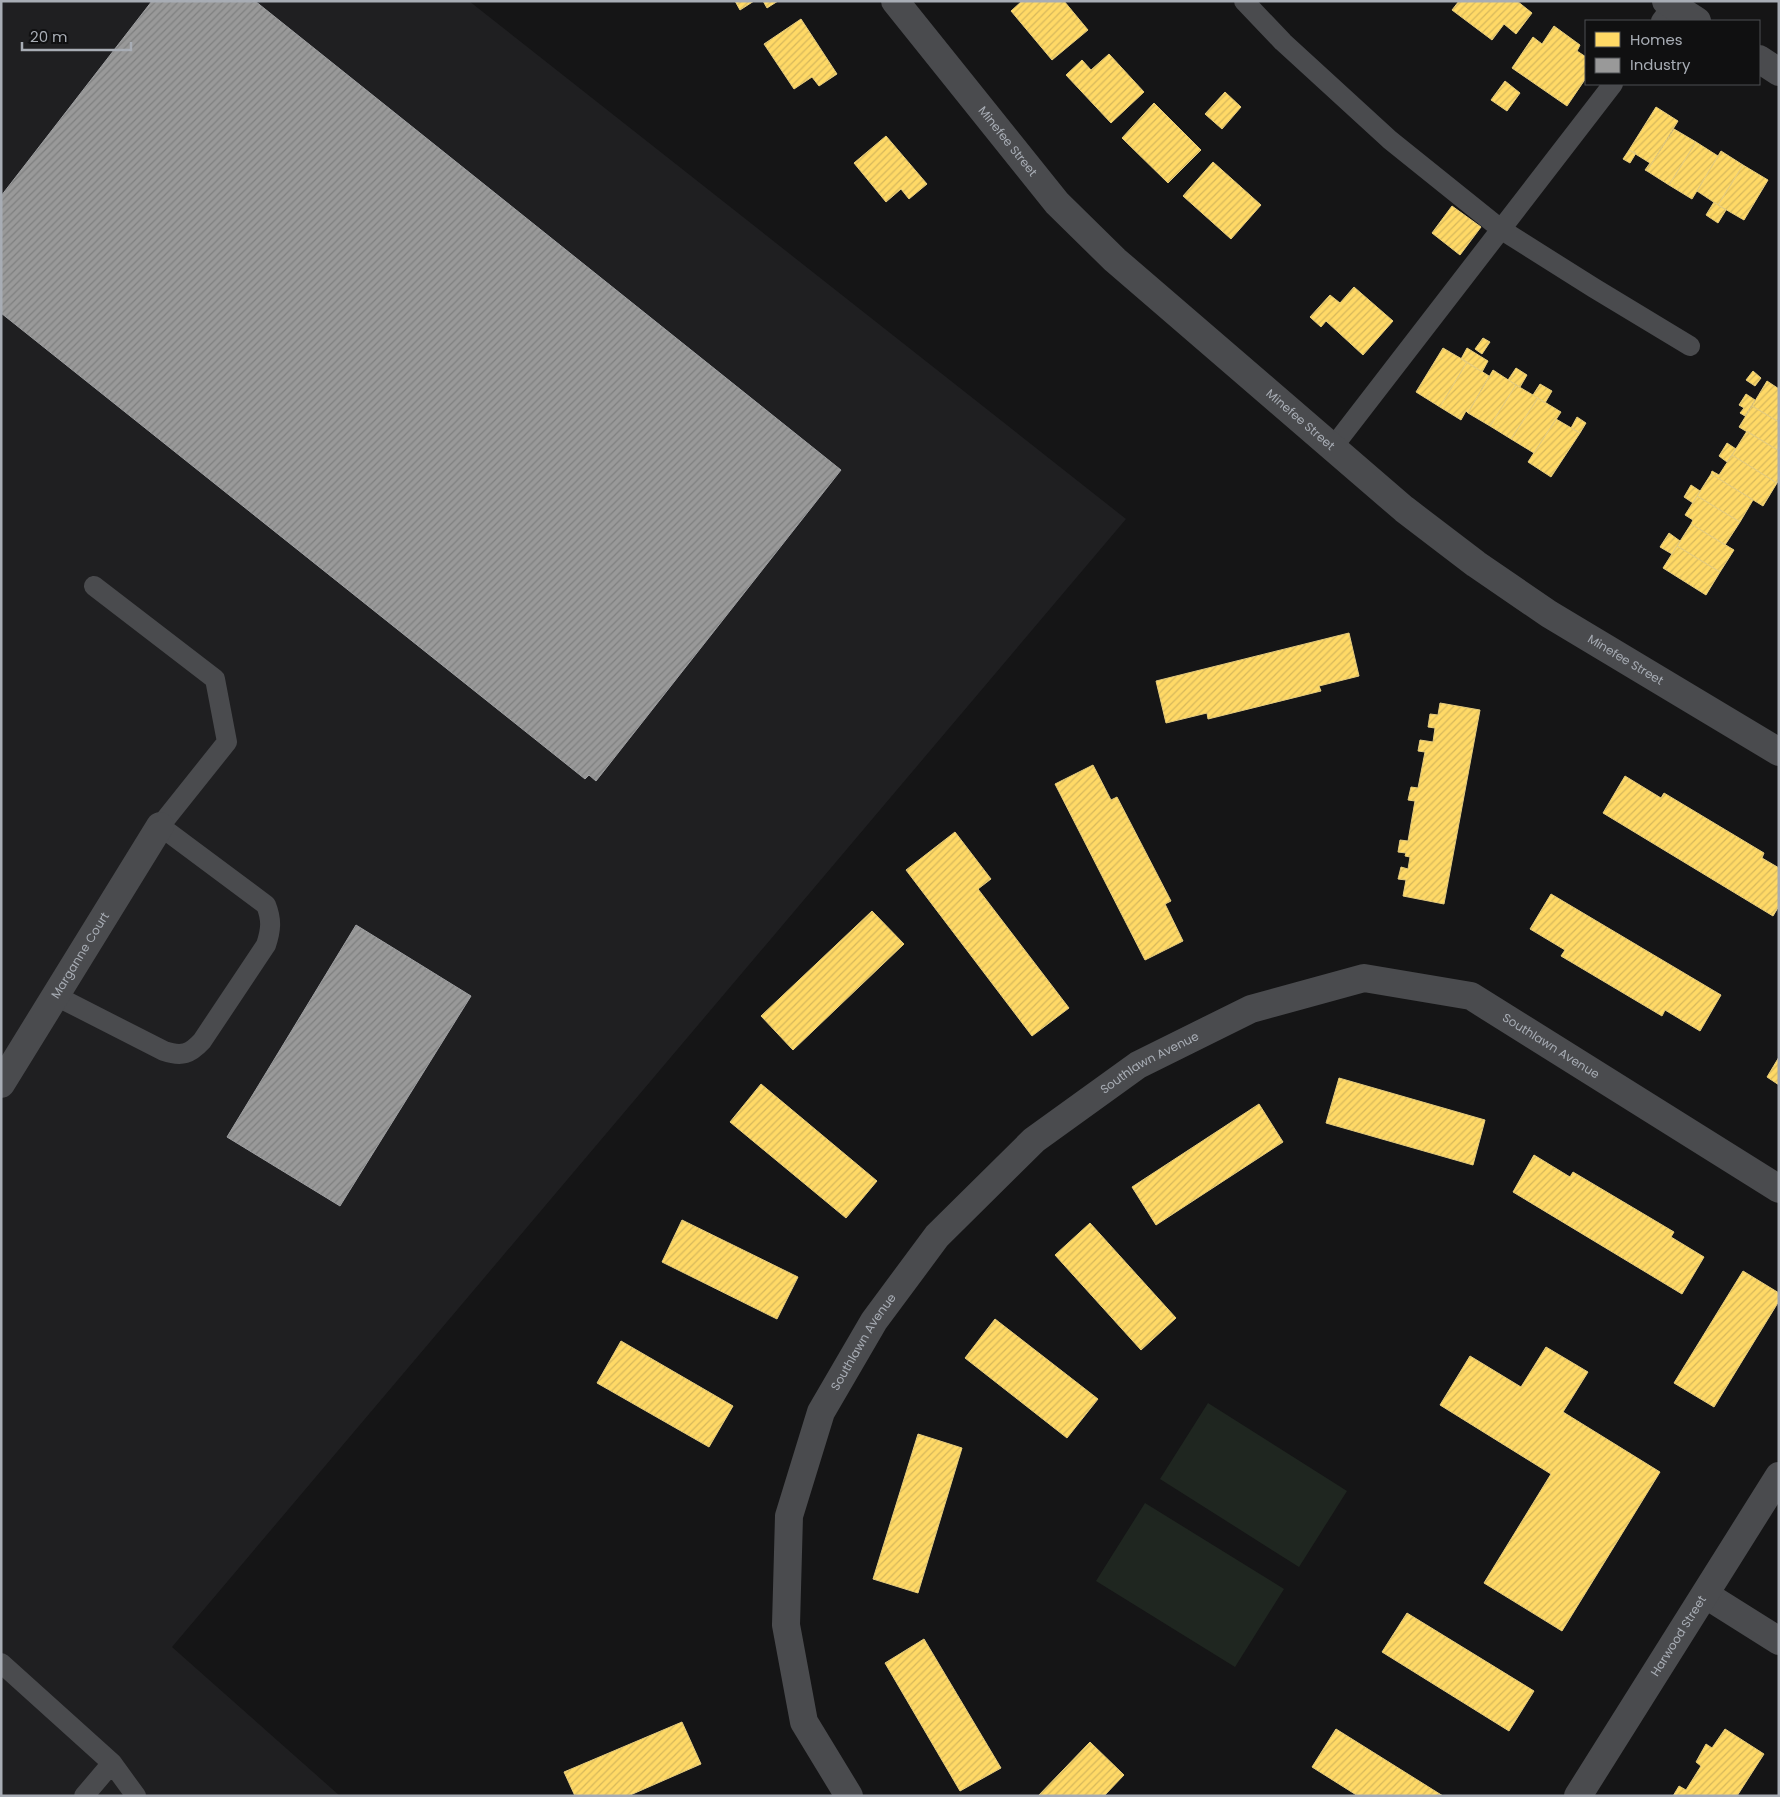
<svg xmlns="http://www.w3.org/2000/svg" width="1780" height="1797" font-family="Poppins,sans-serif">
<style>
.built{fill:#1f1f21}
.garden{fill:#1f2620}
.homes{fill:url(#homes-hatch);stroke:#e5cc7e}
.industry{fill:url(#industry-hatch);stroke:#9e9fa1}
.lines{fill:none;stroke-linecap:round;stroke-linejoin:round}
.service{stroke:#4a4b4e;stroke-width:20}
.minor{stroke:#4a4b4e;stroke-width:28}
.tertiary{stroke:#4a4b4e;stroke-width:28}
.labels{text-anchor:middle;stroke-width:5;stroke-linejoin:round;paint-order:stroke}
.street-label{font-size:12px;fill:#a8adb5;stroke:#101011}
</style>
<defs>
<pattern id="homes-hatch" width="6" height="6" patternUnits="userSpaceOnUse" patternTransform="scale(1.25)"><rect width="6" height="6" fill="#ffd966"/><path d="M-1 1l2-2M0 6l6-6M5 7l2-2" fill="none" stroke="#d6b85c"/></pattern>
<pattern id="industry-hatch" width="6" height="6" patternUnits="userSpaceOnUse" patternTransform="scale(1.25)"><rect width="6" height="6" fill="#999"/><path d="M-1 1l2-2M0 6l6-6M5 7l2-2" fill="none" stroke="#7f8080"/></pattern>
</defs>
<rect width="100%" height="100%" fill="#151516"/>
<path class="built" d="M1,1H469L1126,519L172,1647L340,1796H1Z"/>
<path class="garden" d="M1208,1403L1347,1491L1299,1567L1160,1479Z
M1145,1503L1284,1589L1235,1667L1096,1581Z"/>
<path class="homes" d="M735,1H754L740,10Z
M763,1H778L767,8Z
M1022,1H1064L1088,30L1052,60L1011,11Z
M1459,1H1517L1532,13L1516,34L1504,24L1492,40L1452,10Z
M801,19L837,74L819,86L812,77L794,89L764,44Z
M1554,26L1580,45L1577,51L1586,57V78L1567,106L1512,68L1533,37L1542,44Z
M1109,54L1144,92L1111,123L1066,75L1082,60L1091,70Z
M1505,81L1520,93L1507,111L1491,100Z
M1225,92L1241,107L1222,129L1205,114Z
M1154,103L1201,150L1168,183L1122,138Z
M1656,107L1678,121L1647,171L1645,170L1650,163L1629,150Z
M1674,129L1696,142L1669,185L1647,171Z
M886,136L927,184L909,199L901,189L886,202L854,163Z
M1696,142L1718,156L1692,199L1669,185Z
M1629,150L1636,153L1630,163L1623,159Z
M1721,151L1743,165L1718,205L1697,191Z
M1213,162L1261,205L1231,239L1183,196Z
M1743,165L1768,180L1744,220L1718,205Z
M1714,202L1726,210L1718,223L1706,215Z
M1452,206L1481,227L1460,255L1432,233Z
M1354,287L1393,321L1363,355L1326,321L1321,327L1310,317L1330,295L1340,303Z
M1483,338L1490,342L1482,354L1475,349Z
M1443,348L1467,362L1440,407L1416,392Z
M1467,348L1488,361L1482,372L1461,359Z
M1467,362L1489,376L1468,413L1466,411L1461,420L1440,407Z
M1516,368L1527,375L1520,387L1508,380Z
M1493,370L1516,385L1490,426L1468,413Z
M1753,371L1761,378L1755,386L1746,380Z
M1767,381L1779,389V422L1752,406Z
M1540,384L1552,391L1545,403L1533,395Z
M1516,385L1538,398L1511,439L1490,426Z
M1746,394L1755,400L1745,416L1740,413L1744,408L1739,405Z
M1538,398L1561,412L1534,453L1511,439Z
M1752,406L1779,422V451L1739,427Z
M1577,417L1586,423L1580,433L1571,428Z
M1556,419L1580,433L1551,477L1528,462Z
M1747,431L1779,451V480L1777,483L1732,455Z
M1727,443L1736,449L1727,462L1719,456Z
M1732,455L1777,483L1763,506L1711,474L1712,471L1719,475Z
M1711,474L1753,500L1740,522L1697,496Z
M1691,485L1700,491L1693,503L1684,497Z
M1697,496L1740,522L1725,545L1691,524L1693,520L1685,515Z
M1691,524L1734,550L1720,572L1677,546Z
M1669,533L1680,541L1672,554L1660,547Z
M1677,546L1720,572L1706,595L1663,568Z
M1349,633L1359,676L1319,686L1321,691L1208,719L1207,713L1166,723L1156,681Z
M1440,703L1480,710L1444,904L1403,896L1406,880L1398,879L1401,867L1408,869L1410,857L1405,856L1406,853L1398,852L1400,840L1408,841L1415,801L1408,800L1411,787L1418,788L1425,752L1418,751L1420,740L1433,742L1435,728L1428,727L1430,714L1438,715Z
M1093,765L1111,800L1117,797L1171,901L1165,904L1183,941L1145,960L1055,784Z
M1625,776L1661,798L1664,793L1764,853L1762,858L1779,868V906L1773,916L1603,813Z
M955,832L991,879L978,889L1069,1008L1032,1036L906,870Z
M1551,894L1721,995L1700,1031L1665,1010L1662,1016L1561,956L1565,950L1530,929Z
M872,911L904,944L793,1050L761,1016Z
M1779,1057V1085L1767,1077Z
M1339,1078L1485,1120L1473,1165L1326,1123Z
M761,1084L877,1181L846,1218L730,1122Z
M1259,1104L1283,1142L1156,1225L1132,1187Z
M1534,1155L1570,1177L1573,1172L1674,1232L1671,1237L1704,1257L1682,1294L1513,1192Z
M682,1220L798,1277L777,1319L662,1262Z
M1090,1223L1176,1318L1141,1350L1055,1255Z
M1743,1271L1779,1293V1301L1714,1407L1674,1383Z
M995,1319L1098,1399L1067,1438L965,1358Z
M621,1341L733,1406L709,1447L597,1383Z
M1546,1347L1588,1372L1563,1412L1660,1472L1562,1631L1484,1583L1551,1474L1440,1405L1470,1356L1521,1387Z
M918,1434L962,1448L918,1593L873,1579Z
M1407,1613L1534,1691L1509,1731L1382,1652Z
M924,1639L1001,1768L960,1791L885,1663Z
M682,1722L701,1764L628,1796H575L564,1772Z
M1336,1729L1443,1796H1358L1312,1767Z
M1725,1729L1764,1754L1737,1796H1673L1679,1786L1686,1790L1701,1766L1696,1762L1706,1744L1712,1748Z
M1090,1742L1124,1775L1104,1796H1038Z"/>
<path class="industry" d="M152,1H255L841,470L596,781L589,775L585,779L1,313V196Z
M356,925L471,996L340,1206L227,1137Z"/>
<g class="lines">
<path class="service" d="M1244,1L1283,42L1390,140L1502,230L1594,288L1690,346
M1661,21L1676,1
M1333,447L1613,84
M56,996L164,1051C182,1057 190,1054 202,1041L266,945C271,930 272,920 266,905L160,826L227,742L215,679L94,586
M1,1663L112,1763L136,1796
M84,1796L112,1763"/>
<g class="minor">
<path d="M1666,1L1697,21"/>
<path d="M1759,59L1779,72"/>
<path id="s1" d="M1,1084L160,826"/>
<path d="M1706,1595L1779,1641"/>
<path id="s2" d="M849,1796L804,1722L786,1625L789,1516L821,1412L874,1321L937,1236L1034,1140L1138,1065L1251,1009L1364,978L1471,996L1779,1189"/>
<path id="s3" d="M1578,1796L1779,1476"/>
</g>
<path class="tertiary" id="s4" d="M895,1L1057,203L1115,260L1404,509L1476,564L1549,614L1779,752"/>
</g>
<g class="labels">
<g class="street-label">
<text dy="4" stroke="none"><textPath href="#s4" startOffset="180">Minefee Street</textPath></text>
<text dy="4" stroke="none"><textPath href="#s4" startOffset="585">Minefee Street</textPath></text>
<text dy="4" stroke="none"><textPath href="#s4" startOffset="990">Minefee Street</textPath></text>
<text dy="4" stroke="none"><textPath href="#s1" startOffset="151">Marganne Court</textPath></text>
<text dy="4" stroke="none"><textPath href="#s2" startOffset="1325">Southlawn Avenue</textPath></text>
<text dy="4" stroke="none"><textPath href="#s2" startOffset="890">Southlawn Avenue</textPath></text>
<text dy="4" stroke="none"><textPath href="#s2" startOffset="485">Southlawn Avenue</textPath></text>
<text dy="4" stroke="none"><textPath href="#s3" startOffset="189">Harwood Street</textPath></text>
</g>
</g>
<rect width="1780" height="1797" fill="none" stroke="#a8adb5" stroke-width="5"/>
<rect x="1585" y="20" width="175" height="65" fill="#101011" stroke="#4d4f53"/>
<rect x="1595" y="32" width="25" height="15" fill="#ffd966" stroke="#4d4f53"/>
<text x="1630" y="45" font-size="15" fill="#a8adb5">Homes</text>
<rect x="1595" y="58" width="25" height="15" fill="#999999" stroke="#4d4f53"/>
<text x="1630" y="70" font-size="15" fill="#a8adb5">Industry</text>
<path d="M22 42v8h109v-8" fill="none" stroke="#a8adb5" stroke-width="2.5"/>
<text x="30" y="42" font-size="15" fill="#a8adb5" stroke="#101011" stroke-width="4" paint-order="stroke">20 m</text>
</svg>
